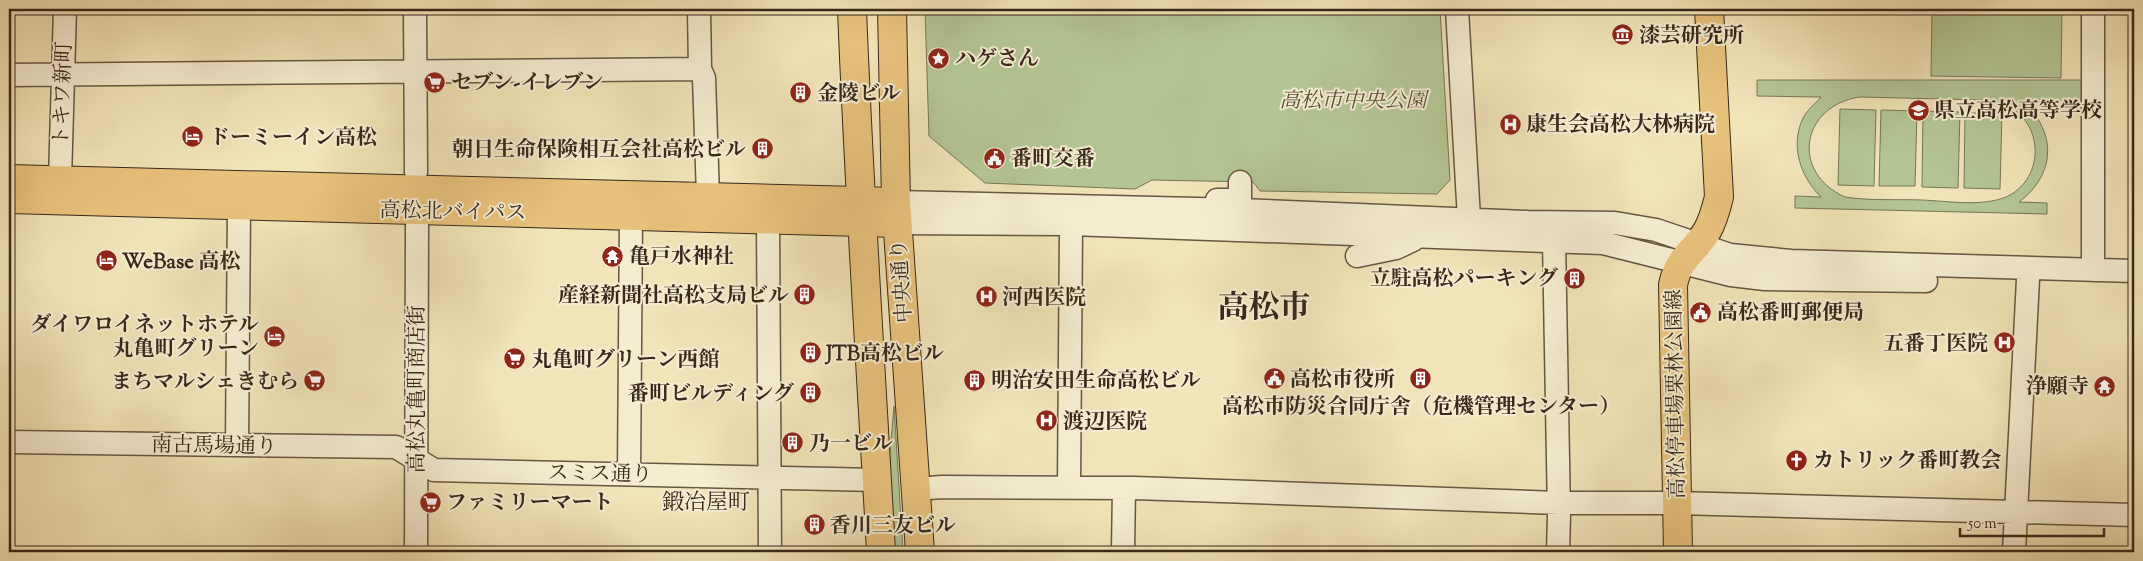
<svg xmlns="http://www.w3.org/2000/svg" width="2143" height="561" font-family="'Sorts Mill Goudy','Noto Serif JP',serif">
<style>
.green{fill:#b4c594;stroke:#767658;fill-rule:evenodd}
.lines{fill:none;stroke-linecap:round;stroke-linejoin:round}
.minor-casing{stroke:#675742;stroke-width:25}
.major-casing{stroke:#39281b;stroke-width:30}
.highway-casing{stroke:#39281b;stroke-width:30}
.minor{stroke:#f6edd1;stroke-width:22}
.major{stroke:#e8c27c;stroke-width:28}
.highway{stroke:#e8c27c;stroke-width:28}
.labels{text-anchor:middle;stroke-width:4;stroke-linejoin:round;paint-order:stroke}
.poi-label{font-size:21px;font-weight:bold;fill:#39281b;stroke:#f6edd1;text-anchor:start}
.street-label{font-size:21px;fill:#39281b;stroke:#f6edd1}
.park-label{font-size:21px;font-style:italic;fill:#584f39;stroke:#f6edd1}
.neighbourhood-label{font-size:22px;fill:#39281b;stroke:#f6edd1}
.town-label{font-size:31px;font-weight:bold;fill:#39281b;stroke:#f6edd1}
</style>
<rect width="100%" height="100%" fill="#f1e4b8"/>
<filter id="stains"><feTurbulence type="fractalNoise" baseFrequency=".004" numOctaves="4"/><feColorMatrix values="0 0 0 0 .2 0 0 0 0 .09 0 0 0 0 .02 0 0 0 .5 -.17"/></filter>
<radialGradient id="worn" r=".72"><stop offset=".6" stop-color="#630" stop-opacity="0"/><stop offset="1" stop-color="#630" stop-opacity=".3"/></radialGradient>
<path class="green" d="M925,9H1440L1450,180L1437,194L1260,191L1253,182L1152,180L1135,189L985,183L929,136Z
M1932,9H2062L2061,78L1931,76Z
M1757,80H2082V103L2023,101C2057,133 2056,174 2019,202L2047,203V214L1795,208V196L1821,197C1800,176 1790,146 1803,118C1807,110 1816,103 1821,97L1757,96ZM1859,97L1988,100C1996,102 2005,104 2013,109C2045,130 2042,181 2006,197C1981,207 1948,201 1922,200C1896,199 1870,201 1845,197C1791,173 1800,107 1859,97Z
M1840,109L1876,110L1874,186L1838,185Z
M1881,110L1917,111L1915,186H1879Z
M1923,111L1960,112L1958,188L1922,187Z
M1965,113H2002L2000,189L1964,188Z
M894,406L903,552H894L889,464Z"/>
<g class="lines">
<defs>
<path id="minor" d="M415,9L416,172
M699,9L700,69L704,78L708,196
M1457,9L1469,219
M2093,9V270
M9,75L700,69
M60,179L65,9
M1217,200H1240V182
M896,202L1240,210L1528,222L1615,223L1656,230L1730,255L1791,261L2134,271
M768,220L770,552
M897,223L1071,224L1603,243L1731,275L1765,279L1926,281
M1554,240L1559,515L1558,552
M1357,256L1396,248L1413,240
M9,442L396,447L434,470L877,480
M237,445L239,206
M629,474L631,216
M1069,487L1071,224
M916,489L942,487L1135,488L1558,503H1676L2134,515
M416,552L417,225
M1123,552L1124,488
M2014,552L2028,279"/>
<path id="major" d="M1678,552L1673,285C1679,256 1694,253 1707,231C1713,221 1716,209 1719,197L1709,9"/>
<path id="highway" d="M852,9C859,190 871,371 881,552
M892,9L896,202L920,552
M9,179L896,202
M9,199L897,223"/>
</defs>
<use href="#minor" class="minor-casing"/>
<use href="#major" class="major-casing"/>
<use href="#highway" class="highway-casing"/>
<use href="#minor" class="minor"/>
<use href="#major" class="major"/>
<use href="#highway" class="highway"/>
</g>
<defs>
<symbol id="museum-disc" viewBox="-11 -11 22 22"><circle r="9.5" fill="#8f2418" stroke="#f6edd1"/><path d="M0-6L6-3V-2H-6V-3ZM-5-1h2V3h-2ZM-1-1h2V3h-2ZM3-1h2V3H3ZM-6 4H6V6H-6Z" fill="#fff"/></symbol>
<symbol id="sight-disc" viewBox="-11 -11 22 22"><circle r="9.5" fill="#8f2418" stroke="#f6edd1"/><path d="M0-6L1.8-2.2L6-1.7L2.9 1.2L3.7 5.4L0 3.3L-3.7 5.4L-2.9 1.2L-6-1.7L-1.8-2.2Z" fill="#fff"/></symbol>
<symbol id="supermarket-disc" viewBox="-11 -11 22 22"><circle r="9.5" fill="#8f2418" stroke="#f6edd1"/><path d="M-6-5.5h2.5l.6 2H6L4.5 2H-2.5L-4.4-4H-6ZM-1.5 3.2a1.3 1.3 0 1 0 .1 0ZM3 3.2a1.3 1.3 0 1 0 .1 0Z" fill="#fff"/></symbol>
<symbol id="building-disc" viewBox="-11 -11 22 22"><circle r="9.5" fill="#8f2418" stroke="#f6edd1"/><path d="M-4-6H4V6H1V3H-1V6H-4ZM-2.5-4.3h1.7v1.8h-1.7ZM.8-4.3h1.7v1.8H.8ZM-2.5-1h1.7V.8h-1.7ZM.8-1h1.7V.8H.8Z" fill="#fff"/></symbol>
<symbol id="school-disc" viewBox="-11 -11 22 22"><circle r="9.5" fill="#8f2418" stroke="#f6edd1"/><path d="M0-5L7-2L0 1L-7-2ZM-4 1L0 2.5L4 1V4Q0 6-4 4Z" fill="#fff"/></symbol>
<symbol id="hospital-disc" viewBox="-11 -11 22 22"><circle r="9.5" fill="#8f2418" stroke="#f6edd1"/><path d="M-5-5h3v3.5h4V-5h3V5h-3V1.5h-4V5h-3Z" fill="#fff"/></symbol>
<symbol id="hotel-disc" viewBox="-11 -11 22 22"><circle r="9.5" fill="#8f2418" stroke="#f6edd1"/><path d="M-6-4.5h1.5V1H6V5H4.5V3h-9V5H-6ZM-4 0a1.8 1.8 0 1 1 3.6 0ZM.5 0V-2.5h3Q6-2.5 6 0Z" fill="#fff"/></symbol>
<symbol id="civic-disc" viewBox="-11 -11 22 22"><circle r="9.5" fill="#8f2418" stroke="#f6edd1"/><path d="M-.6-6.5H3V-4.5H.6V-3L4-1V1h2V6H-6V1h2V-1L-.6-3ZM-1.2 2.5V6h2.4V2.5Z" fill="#fff"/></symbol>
<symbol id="temple-disc" viewBox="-11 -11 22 22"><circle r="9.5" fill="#8f2418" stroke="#f6edd1"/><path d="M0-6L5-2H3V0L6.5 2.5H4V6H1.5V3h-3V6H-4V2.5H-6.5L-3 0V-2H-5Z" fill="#fff"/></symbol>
<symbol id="church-disc" viewBox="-11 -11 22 22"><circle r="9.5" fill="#8f2418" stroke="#f6edd1"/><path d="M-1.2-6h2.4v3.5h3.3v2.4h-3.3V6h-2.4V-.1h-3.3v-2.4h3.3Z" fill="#fff"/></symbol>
</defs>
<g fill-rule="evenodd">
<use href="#museum-disc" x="1610" y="22" width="25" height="25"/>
<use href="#sight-disc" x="926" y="46" width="25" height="25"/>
<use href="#supermarket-disc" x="422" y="70" width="25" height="25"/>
<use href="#building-disc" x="788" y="80" width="25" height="25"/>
<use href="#school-disc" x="1906" y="98" width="25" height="25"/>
<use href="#hospital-disc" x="1498" y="112" width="25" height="25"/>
<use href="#hotel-disc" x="180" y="124" width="25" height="25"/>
<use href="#building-disc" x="750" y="136" width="25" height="25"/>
<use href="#civic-disc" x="982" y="146" width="25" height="25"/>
<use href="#temple-disc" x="600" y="244" width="25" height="25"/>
<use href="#hotel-disc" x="94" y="248" width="25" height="25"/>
<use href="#building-disc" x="1562" y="266" width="25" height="25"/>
<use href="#building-disc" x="792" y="282" width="25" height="25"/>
<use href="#hospital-disc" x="974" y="284" width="25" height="25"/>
<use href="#civic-disc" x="1688" y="300" width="25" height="25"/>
<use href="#hotel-disc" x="262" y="324" width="25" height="25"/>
<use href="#hospital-disc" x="1992" y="330" width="25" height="25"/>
<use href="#building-disc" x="798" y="340" width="25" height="25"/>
<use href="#supermarket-disc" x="502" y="346" width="25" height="25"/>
<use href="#civic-disc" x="1262" y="366" width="25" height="25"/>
<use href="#building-disc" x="1408" y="366" width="25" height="25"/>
<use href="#building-disc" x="962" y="368" width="25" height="25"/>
<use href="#supermarket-disc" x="302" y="368" width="25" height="25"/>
<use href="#temple-disc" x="2092" y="374" width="25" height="25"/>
<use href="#building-disc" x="798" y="380" width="25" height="25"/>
<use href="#hospital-disc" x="1034" y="408" width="25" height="25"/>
<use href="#building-disc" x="780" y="430" width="25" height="25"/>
<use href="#church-disc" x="1784" y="448" width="25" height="25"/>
<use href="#supermarket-disc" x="418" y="490" width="25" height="25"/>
<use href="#building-disc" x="802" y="512" width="25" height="25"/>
</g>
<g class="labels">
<g class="poi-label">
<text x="1639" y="42">漆芸研究所</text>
<text x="955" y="65">ハゲさん</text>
<text x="451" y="89">セブン-イレブン</text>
<text x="817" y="100">金陵ビル</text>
<text x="1934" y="117">県立高松高等学校</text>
<text x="1526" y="131">康生会高松大林病院</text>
<text x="209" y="144">ドーミーイン高松</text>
<text x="746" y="156" text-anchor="end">朝日生命保険相互会社高松ビル</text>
<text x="1011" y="165">番町交番</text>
<text x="629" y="263">亀戸水神社</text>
<text x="122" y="268">WeBase 高松</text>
<text x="1558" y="285" text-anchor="end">立駐高松パーキング</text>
<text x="789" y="302" text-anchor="end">産経新聞社高松支局ビル</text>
<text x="1002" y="304">河西医院</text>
<text x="1717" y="319">高松番町郵便局</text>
<text x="259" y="331" text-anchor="end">ダイワロイネットホテル<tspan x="259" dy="24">丸亀町グリーン</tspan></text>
<text x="1988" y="350" text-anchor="end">五番丁医院</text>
<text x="826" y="360">JTB高松ビル</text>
<text x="531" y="366">丸亀町グリーン西館</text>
<text x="1290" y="386">高松市役所</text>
<text x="991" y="387">明治安田生命高松ビル</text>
<text x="299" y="388" text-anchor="end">まちマルシェきむら</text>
<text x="2089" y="393" text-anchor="end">浄願寺</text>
<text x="794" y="400" text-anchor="end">番町ビルディング</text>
<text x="1421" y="413" text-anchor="middle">高松市防災合同庁舎（危機管理センター）</text>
<text x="1063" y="428">渡辺医院</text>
<text x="809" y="450">乃一ビル</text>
<text x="1813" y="467">カトリック番町教会</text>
<text x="446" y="509">ファミリーマート</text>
<text x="830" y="532">香川三友ビル</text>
</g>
<g class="street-label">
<text transform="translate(62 94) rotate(-88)" y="7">トキワ新町</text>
<text transform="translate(453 211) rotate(1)" y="7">高松北バイパス</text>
<text transform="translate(901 281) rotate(-94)" y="7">中央通り</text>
<text transform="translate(416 389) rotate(-90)" y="7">高松丸亀町商店街</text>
<text transform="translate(1675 394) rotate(-91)" y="7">高松停車場栗林公園線</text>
<text transform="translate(214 445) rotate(1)" y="7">南古馬場通り</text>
<text transform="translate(600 473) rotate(1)" y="7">スミス通り</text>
</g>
<g class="park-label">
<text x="1353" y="107">高松市中央公園</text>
</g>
<g class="neighbourhood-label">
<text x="706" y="509">鍛冶屋町</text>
</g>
<g class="town-label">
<text x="1264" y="317">高松市</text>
</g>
</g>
<rect width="2143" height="561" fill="none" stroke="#f1e4b8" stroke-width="30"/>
<rect x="10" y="10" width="2123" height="541" fill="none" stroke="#39281b" stroke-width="2.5"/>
<rect x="15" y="15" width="2113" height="531" fill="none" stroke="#39281b"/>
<path d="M1960 528v8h144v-8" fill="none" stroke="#39281b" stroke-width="2.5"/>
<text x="1968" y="528" font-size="15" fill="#39281b" stroke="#f6edd1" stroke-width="4" paint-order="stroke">50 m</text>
<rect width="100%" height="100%" filter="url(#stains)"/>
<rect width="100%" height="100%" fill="url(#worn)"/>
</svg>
